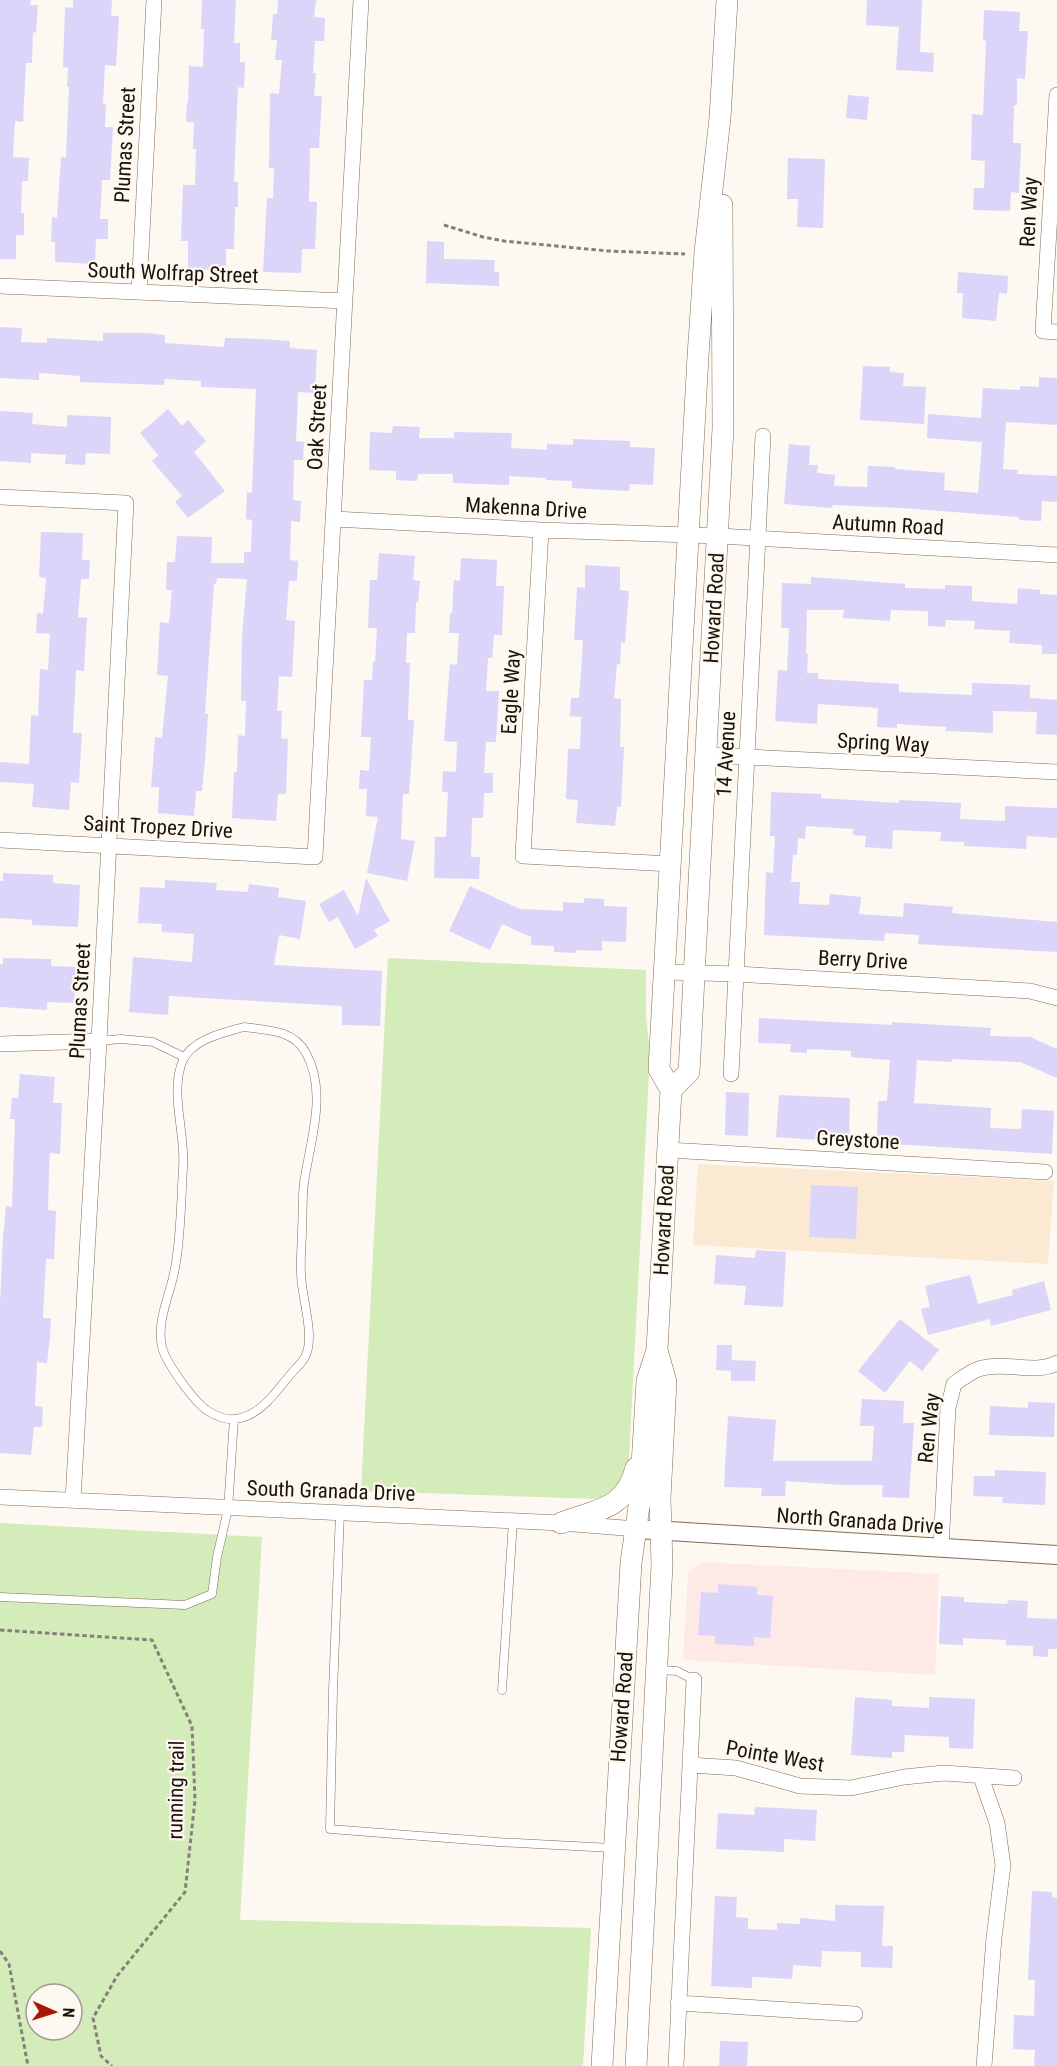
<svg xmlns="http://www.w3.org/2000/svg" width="1057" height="2066" font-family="'Roboto Condensed',sans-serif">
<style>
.commercial{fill:#ffe9e7}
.built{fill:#fce9d3}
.green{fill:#d4ebba;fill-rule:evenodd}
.building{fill:#dbd5f9}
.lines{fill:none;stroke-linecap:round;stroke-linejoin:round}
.service-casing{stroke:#836c51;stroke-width:9}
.minor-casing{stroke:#836c51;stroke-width:16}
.tertiary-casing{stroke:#836c51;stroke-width:20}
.secondary-casing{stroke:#836c51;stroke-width:22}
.path{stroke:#878078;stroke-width:3;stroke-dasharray:4.5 3;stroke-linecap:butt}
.service{stroke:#fff;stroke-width:8}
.minor{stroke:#fff;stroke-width:15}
.tertiary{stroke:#fff;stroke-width:18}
.secondary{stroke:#fff;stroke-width:21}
.labels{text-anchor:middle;stroke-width:4.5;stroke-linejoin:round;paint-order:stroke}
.street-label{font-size:21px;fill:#1c1308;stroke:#fdf8f2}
</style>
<rect width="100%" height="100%" fill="#fdf8f2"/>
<path class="commercial" d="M701,1562L939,1574L935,1675L683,1660L688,1572Z"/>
<path class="built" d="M698,1164L1054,1181L1048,1264L693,1245Z"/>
<path class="green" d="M388,958L646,970V1015L650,1054L629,1458C621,1480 620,1489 598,1499L361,1491Z
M0,1523L262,1537L240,1920L591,1928L583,2066H0ZM36,1994H72V2030H36Z"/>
<path class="building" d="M0,0H31L30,5H38L36,33L33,32L32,63H26L23,122L15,121L13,157L29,158L28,181H22L21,213H24V235H16V259H0Z
M73,0H112L111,16H119L116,66L105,65L103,104H106L105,127H113L110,180H102L100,219H108V239H96L95,264L55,262V242H51L52,217L57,218L61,157L66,158L69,87H67L68,68L63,67L65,7L73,8Z
M202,0H236L234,43H240V62H245L244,88L238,87L234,182H238V207H235L234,249H226V270L188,269V241H181L183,185H195L196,149H193L194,122H186L187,103H188L189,66L203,67L204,29H201Z
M278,0H316L314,17L325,18L324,41H315L313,73H316L314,96H322L319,148H310L309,202H317L315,249H302L301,273L263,272L267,198H273L274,168H269L270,93L279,94L282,60H275L277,40H271L273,14H277Z
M867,0H922L920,52L934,53L933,72L896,70L899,27L866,25Z
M984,10L1020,12L1019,31H1028L1025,79L1017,78V105H1014L1013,143H1021L1019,193L1011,192L1010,211L973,210L974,188H984L985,161L971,160L972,114L983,115L986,41L983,40Z
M848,95L869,97L867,120L846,118Z
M788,158L825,159L823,228L797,227L798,199H787Z
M427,241L444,242V259L495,260L494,272H499V286L426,283Z
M958,272L1008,276L1007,294L999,293L996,321L962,318L963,293H957Z
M0,327L22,328L21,342L47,343V338L103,341V333H147L165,335V343L224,347L225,338L263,339L290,341V348L317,350L315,393L298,392L296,441L304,442L303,460H294L293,500L301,501L300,522L291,521L290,560L298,561L297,581H289L286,620L295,621L292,677L279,676L277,711H282L281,738L288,739L286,794H278L276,821L232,818L234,772H237L238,735L245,736L246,701H241L242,636L247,579L217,578L216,584L214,583L205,714H208L205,760L202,791H196L194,816L158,813L159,787H151L155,737L162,738L168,676L157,675L160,622L169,623L172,590H166L167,562H175L177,536L212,537L211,563H244V552H251L252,520L246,519L247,492L252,493L256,389L201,387V381L165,379L164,385L80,382V376L39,373V380L0,378Z
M863,366L890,367V372L904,373L903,386L926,387L924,424L860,420Z
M1039,377L1057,378V425L1006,422L1003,469L1018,470L1017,474L1057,476V502L1042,501L1041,521L1019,520V517L902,508L833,505L832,508L784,504L789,444L810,446L809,465H818L817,473L835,475L834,486L867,487L868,466L895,467V469L945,473L944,490L978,493L982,442L927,438L928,414L981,418L983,388L1020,390V386L1039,387Z
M168,409L182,426L188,420L206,441L194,452L225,491L188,518L175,502L182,496L152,461L158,455L140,433Z
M0,411L33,413L32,424L67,427V415L111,417L110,454L86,453L85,465L65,464L66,455L31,453V463L0,461Z
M393,426L420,427L419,438H454V432L512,433L511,448L547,450V444L573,445V439L630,441V447L655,448L653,485L630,484L629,491L572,488V481L546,480V478L509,476V485L453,483V474H418L417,481L396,480V471L369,470L370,432L392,433Z
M41,532L83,533L82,560H90L89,579H81L78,617L87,618L84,671L76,670L73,733H82L79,783L71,782L69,810L32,807L34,784L0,782V762L29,764L31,715L38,716L40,669L48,670L50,634L36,633L37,613L43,614L46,578L39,577Z
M379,553L415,556L413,580L420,581L418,602H416L415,633H407L406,663H410L408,720H414L409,794H403L401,839L415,841L407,881L367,873L378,817L366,816L367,789H359L360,770L369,771L371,737H361L364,680H372L373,662H375L377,628H368L370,580H377Z
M461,558L497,560L496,586H504L502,635H494L492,658H488L486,691H499L496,742H486L484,773H493V793H484L483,818H472L471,857H480L479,879L434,878L435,837H446L448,792H442L443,771L456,772L457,742L444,741L450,664L457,665L459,633H449L450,613H452L454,580L460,581Z
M585,565L620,567V590L629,591L625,643L621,642L620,665L617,664L614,698L621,699L620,747H624L621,807H617L615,826L576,823L578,800L566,799L568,749H580L581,717L570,716L571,698H579L581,671L583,640H574L577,587L585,588Z
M811,577L905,584V588L945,589V585L972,586V601L1017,604L1018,588L1040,590V594L1057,595V654H1042V645L1009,643L1010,631L974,629L975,621L946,620L945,627L928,626V611L891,610L890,621L843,618L844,610H807L806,654H808L807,673H818V679L899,684V692L972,695V683L1030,685V698L1057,700V735L1036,734L1037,712L993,711V733L946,731V727L897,724V728L877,727L878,708L818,704L817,724L775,721L778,670L787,671L789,628H781L782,583L811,584Z
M771,792L821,794V798L899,803V800L961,803L960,819L1005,821V806L1057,808V838L1027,836L1026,849L964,846V842L940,841L941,832L893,830L892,849L865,847L866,836L853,835V829L806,826L805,839L798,838L797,855H793L791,882H800L799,904L829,905L830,894L861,897L859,914L903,917L904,903L953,907L952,913L1057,922V952L918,944L919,935L885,933L884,941L764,935L766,872L773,873L775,836H770Z
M3,873L53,875V883L80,885L78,927L32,925V920L0,918V881H3Z
M366,878L390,921L374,930L378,936L355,949L338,917L329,922L319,904L344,890L358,916Z
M165,880L217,883L216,890L248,892L249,884L279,888L278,897L306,901L300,939L279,935L274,965L382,971L380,1026L342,1025V1006L169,996L168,1015L129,1012L133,957L192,962L194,934L162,932V924L138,923L140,887L165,888Z
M470,886L520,909L563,911V902L584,903V898L604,899V906L627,907L626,942L602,941V951L576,950V953L554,952V946L531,945V937L502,924L490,950L449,931Z
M3,958L51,959V966L76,967L74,1003L47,1002V1010L0,1007V964H3Z
M759,1018L892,1025V1022L991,1028L990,1036L1030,1037L1057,1049V1078L1020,1062L952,1059V1062L917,1060L914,1103L991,1108L990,1128L1021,1129L1022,1109L1054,1111L1052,1154L877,1143L878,1101H887L890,1060L851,1057V1051L807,1049V1053L790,1052L791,1044L758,1043Z
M20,1074L55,1077L53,1103H62L60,1154L50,1153L49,1172L48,1210L56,1211L54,1259H46L43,1318H51L50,1337L47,1363L37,1362L35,1406L43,1407L42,1427H34L31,1455L0,1453V1303L3,1237L6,1206L12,1207L15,1119H10L12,1098H18Z
M726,1092L749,1093L748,1136L725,1135Z
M779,1095L850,1098L849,1142L776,1137Z
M811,1185L858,1187L856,1239L809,1237Z
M756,1250L786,1252L783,1307L744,1305L746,1286L714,1284L716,1255L755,1258Z
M970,1275L978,1304L1013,1295L1012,1290L1044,1281L1051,1310L991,1326L990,1319L928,1335L921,1309L930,1307L925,1286Z
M900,1319L939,1350L922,1371L910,1361L885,1393L858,1371Z
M717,1345H732L731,1371L716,1370Z
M731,1360L756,1361L755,1381H731Z
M862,1399L904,1401L903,1423H914L909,1498L882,1497L883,1485H842L786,1481L785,1496H761L762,1488L724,1487L728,1416L776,1420L773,1461H872L874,1426H860Z
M1028,1402L1055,1403L1054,1437L989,1435L990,1406L1028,1408Z
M995,1470L1046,1472L1045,1505L1002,1503L1003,1497L973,1496L974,1476H995Z
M718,1584L757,1587V1595L773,1596L770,1638L754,1637V1646L715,1644V1636L698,1635L701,1592L718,1593Z
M941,1596L964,1597V1602L1007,1604L1008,1600L1028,1601L1027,1618L1057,1619V1649H1048V1657L1033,1656V1646L1006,1645V1640L963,1638V1645L939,1644Z
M855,1697L892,1700V1706L929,1708V1697L975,1699L973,1749L949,1748V1737L905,1735L904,1752H892V1758L851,1755Z
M755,1807L817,1810L815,1841L784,1839V1852L716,1849L718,1813L754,1815Z
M1032,1891L1052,1892V1897L1057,1898V2066H1034L1035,2050L1013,2049L1014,2015L1034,2016L1035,1980H1028Z
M715,1896L737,1897L736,1917L748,1918V1929L777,1930V1923L800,1924V1918L835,1921V1905L884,1906L882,1946H893L892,1968L861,1967V1952L822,1951L821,1967L793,1965L792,1979L752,1977V1988L711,1986Z
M720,2041L748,2042L747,2066H719Z"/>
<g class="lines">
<defs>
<path id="service" d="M244,1027C267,1030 294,1030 306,1053C328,1093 310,1141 304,1183C302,1198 303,1215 302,1230C302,1244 300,1259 301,1273C301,1297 316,1336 305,1357C301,1364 294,1370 290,1375C276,1392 259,1417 235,1419C227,1420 216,1416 208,1411C194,1402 166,1363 162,1347C156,1320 171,1293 175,1268C181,1237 181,1200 183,1168C186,1134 169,1092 183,1060C193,1039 223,1033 244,1027Z
M99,1041L121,1039L153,1042L184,1057
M340,1513L333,1691L330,1829L498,1842L612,1848
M0,1597L185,1605L212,1594L217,1557L228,1509L234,1419
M658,1670L677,1671L694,1680
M502,1690L513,1521"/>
<path id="minor" d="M1057,95L1043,331L1057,332
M0,286L345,301
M139,292L154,0
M0,497L126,503L99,1041L73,1500
M334,519L541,530L718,536L1057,555
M541,530L523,856L671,864
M706,755L1057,772
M0,840L315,857L361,0
M665,972L736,974L1030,991L1057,998
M0,1044L99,1041
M731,1074L763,436
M668,1150L1045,1172
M0,1497L561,1523L637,1529
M941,1548L948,1408L954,1384C964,1377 975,1368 988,1367C1012,1363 1034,1374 1057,1363
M690,1765L736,1768L800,1786L851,1788L904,1777L944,1773L1014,1778
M981,1777L997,1823L1003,1865L994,1938L984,2066
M678,2003L855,2014
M676,2066L694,1680"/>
<path id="tertiary" d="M637,1529L1057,1555"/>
<path id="secondary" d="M671,1090L689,1072L723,428L722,205
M561,1523C598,1509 625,1510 636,1468
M602,2066L631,1563L640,1499L647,1381L657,1350L671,1090L659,1069L698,356L705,252L720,118L727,0
M636,2066L662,1565L660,1498L666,1382L657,1350"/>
</defs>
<use href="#service" class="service-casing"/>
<use href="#minor" class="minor-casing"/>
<use href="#tertiary" class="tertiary-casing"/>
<use href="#secondary" class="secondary-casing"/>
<path class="path" d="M444,225L483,237L504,241L608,251L685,254
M0,1630L152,1640L192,1726L195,1800L185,1892L117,1976L93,2018L101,2056L112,2066
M0,1951L9,1964L28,2066"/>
<use href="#service" class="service"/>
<use href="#minor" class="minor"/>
<use href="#tertiary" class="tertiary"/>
<use href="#secondary" class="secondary"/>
</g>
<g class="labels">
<g class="street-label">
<text transform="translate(125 145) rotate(-87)" y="7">Plumas Street</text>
<text transform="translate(1029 212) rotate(-87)" y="7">Ren Way</text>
<text transform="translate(173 273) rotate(2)" y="7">South Wolfrap Street</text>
<text transform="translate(317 427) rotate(-87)" y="7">Oak Street</text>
<text transform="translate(526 508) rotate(3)" y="7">Makenna Drive</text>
<text transform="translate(888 525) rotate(3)" y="7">Autumn Road</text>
<text transform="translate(714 608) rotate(-87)" y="7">Howard Road</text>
<text transform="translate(511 692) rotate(-87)" y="7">Eagle Way</text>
<text transform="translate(883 743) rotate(3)" y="7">Spring Way</text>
<text transform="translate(726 754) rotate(-87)" y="7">14 Avenue</text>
<text transform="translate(158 827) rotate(3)" y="7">Saint Tropez Drive</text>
<text transform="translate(863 960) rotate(3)" y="7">Berry Drive</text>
<text transform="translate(80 1001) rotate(-87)" y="7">Plumas Street</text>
<text transform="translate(858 1140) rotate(3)" y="7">Greystone</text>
<text transform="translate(664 1220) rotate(-87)" y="7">Howard Road</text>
<text transform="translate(929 1428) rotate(-84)" y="7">Ren Way</text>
<text transform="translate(331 1491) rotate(2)" y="7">South Granada Drive</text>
<text transform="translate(860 1521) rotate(4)" y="7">North Granada Drive</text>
<text transform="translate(622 1707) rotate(-86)" y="7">Howard Road</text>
<text transform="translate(775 1756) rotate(10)" y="7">Pointe West</text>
<text transform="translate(176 1790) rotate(-89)" y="7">running trail</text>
</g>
</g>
<g transform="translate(54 2012) rotate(93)"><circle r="28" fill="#fdf8f2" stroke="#a39c94" stroke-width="1.5"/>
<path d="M0-4.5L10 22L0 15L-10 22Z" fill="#a91708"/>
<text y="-9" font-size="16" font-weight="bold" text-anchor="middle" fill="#1c1308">N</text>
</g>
</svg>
